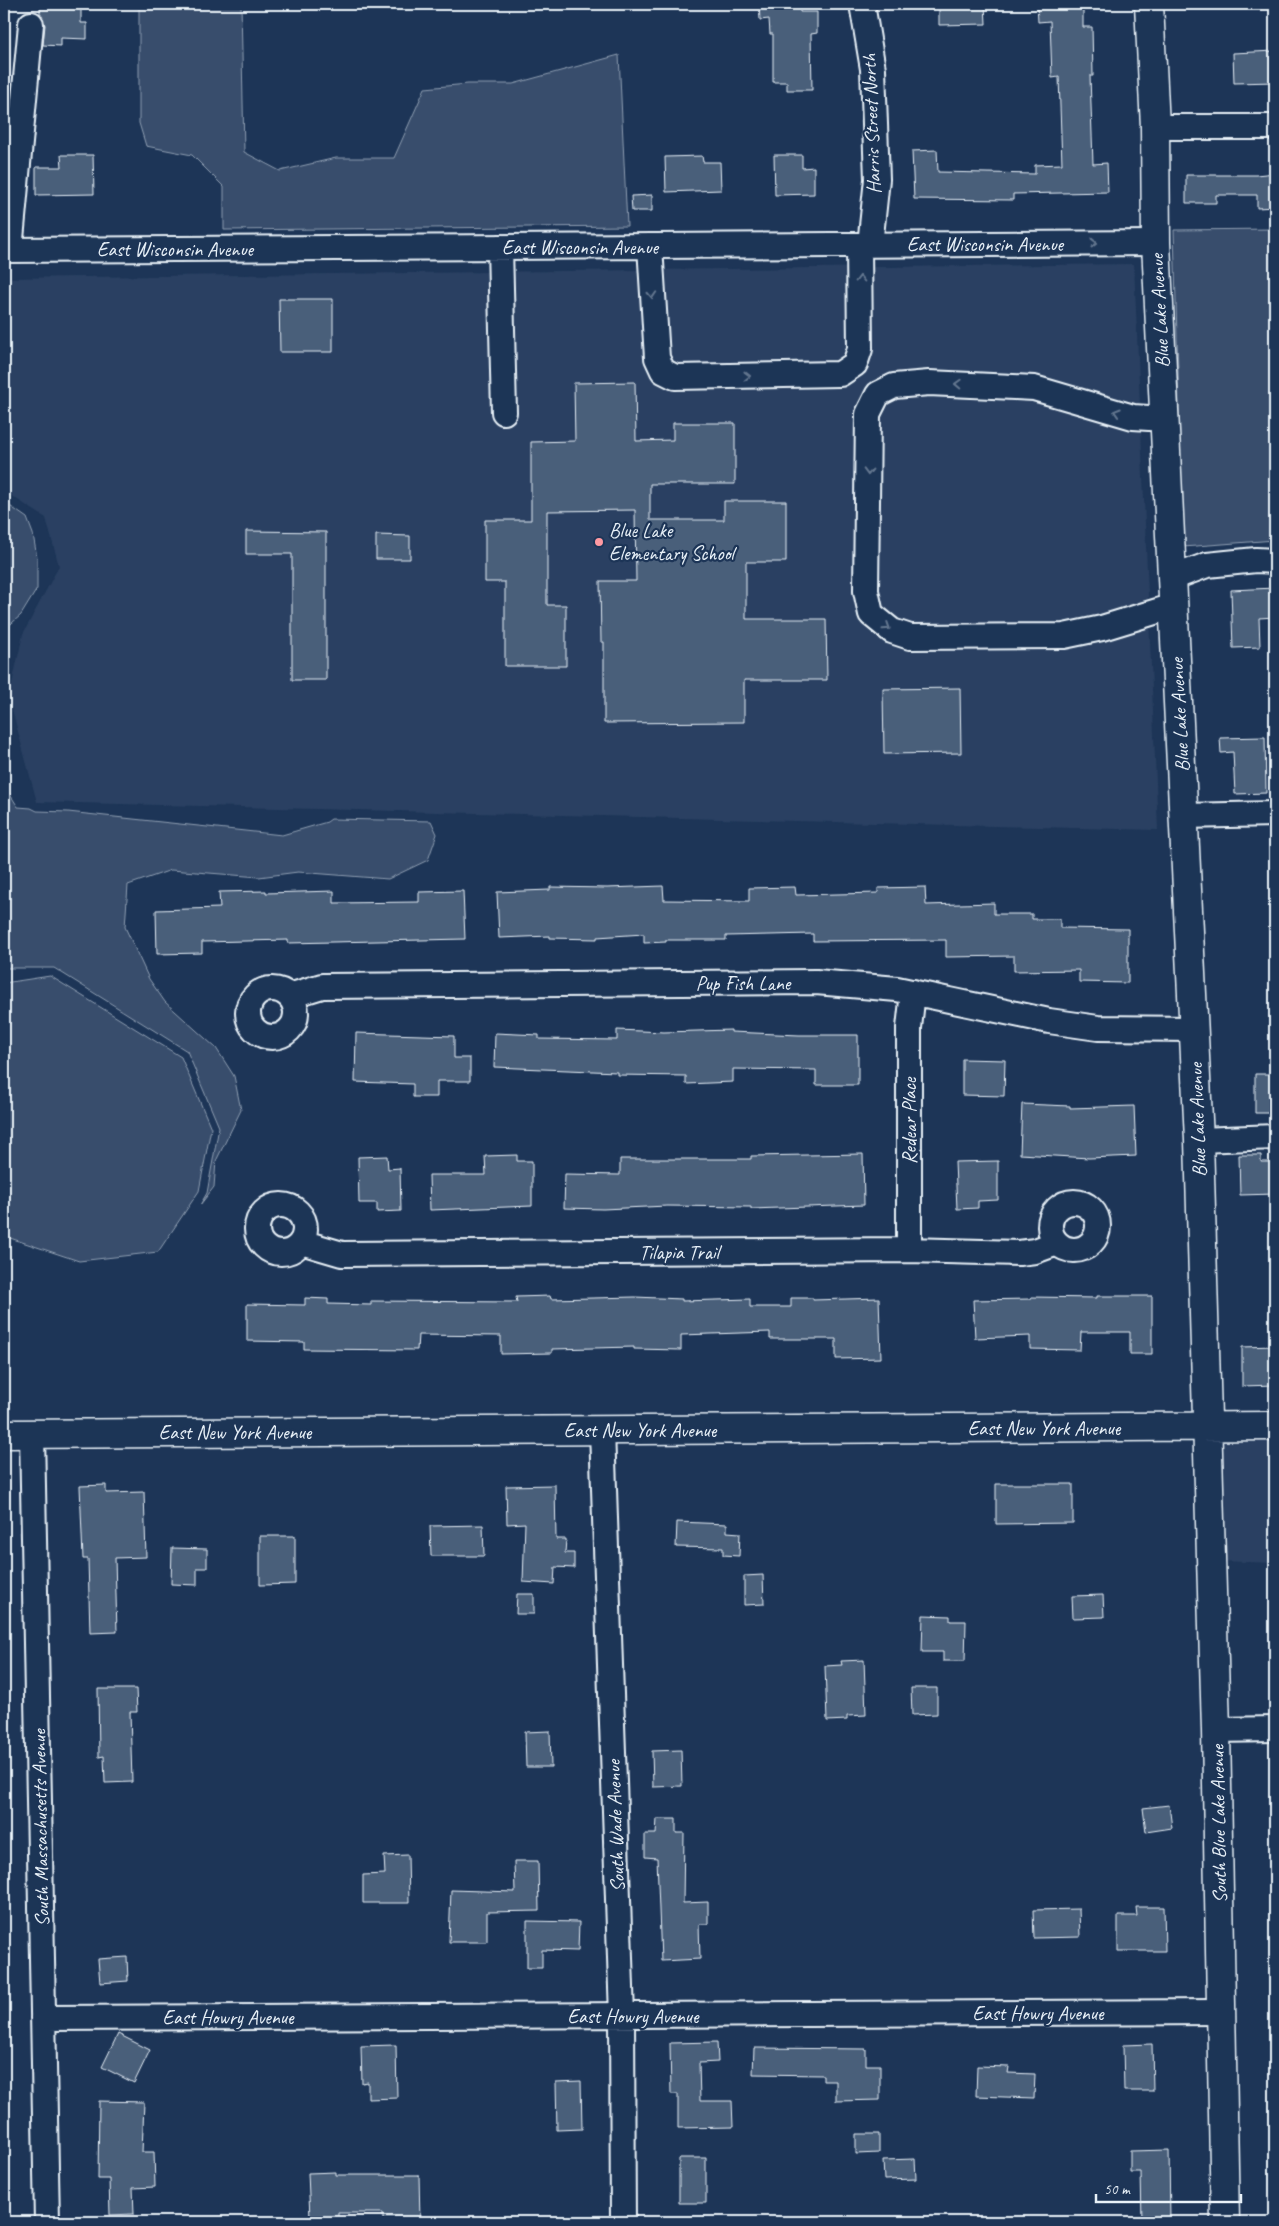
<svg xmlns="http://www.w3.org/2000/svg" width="1279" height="2226" font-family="Caveat,sans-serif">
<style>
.built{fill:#2a4162}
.green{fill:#374d6c;stroke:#909fb2}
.building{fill:#495e7a;stroke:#e8f1f8}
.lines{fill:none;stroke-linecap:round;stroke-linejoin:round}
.minor-casing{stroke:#e8f1f8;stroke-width:28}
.major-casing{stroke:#e8f1f8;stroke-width:31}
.minor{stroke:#1d3557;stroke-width:24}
.major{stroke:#1d3557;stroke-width:28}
.oneway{stroke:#64778f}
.poi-dot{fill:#ff9aa2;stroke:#1d3557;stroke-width:2}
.labels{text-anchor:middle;stroke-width:4.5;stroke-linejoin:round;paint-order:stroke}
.street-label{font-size:20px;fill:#e8f1f8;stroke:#1d3557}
.poi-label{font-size:20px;fill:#e8f1f8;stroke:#1d3557;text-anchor:start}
</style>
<rect width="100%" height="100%" fill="#1d3557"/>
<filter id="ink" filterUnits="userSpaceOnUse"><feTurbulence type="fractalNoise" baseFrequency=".02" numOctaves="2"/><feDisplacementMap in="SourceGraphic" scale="10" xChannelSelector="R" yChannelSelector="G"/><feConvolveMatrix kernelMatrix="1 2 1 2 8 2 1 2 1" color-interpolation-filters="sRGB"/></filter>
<g filter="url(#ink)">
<path class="built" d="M1134,264L1158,830L37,802L9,698L23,634L59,566L46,518L4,491V278Z
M1275,1437V1563L1220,1561L1216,1438Z"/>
<path class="green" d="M139,4H241L244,152L280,171L336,158H394L425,88L468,84H513L619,55L627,226L224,230V187L192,155L146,146L139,123Z
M1275,229V540L1183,547L1174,230Z
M4,502L27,518L33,534L37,558V589L21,615L4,630Z
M4,785L18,807L31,808L37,811L68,812L282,835L327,822L331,819L431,821L437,834L428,860L388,879L298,872L259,877L171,870L128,885L125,927L149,979L165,1002L216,1048L234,1076L241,1110L216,1161L214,1187L200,1205L207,1193L219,1127L187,1051L54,968H4Z
M50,976L181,1057L211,1128L199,1191L158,1252L79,1261L4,1236V983Z"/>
<path class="building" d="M40,4H81V23H87V39L61,38V46L43,45L45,25L40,13Z
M759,4H800V12H817V33L811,34L812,90H787V82H773V34H770L769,19L760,20Z
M939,4H985L986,24L939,25Z
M1037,4H1083V27H1092L1093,76H1090L1093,164L1107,163L1108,192L1013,194V200L914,199L912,151L937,150L938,172L1035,174V165L1062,164L1059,77L1052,78L1050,21L1038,22Z
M1275,51V82L1234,83L1233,53Z
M61,155H93L94,194L36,195V167H62Z
M774,155H802V168L814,167V194L775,195Z
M702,156L703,162H720L721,190L666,192L665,157Z
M1275,173V207L1257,208V195H1216V203H1186V175H1256Z
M652,195V211H632L631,196Z
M279,299H333V352H280Z
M635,382L636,441L673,440V423H735V484H650V520H724V501H786V562H746V619H826L827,680H744V722L604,723V642H601L600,581H636L635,510L547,511V605H566V666H505V582H485V520H531V442L575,441L574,383Z
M246,531L326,532V680H292V554H246Z
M376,535L410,536V559H376Z
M1275,588V617L1259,618L1260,647L1233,648L1231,590Z
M960,688L961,753L884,754L883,689Z
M1265,737L1266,793L1235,794L1233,752L1221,753L1220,738Z
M663,886L664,900L749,901V888L795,887L796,895L878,893V888L925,887L926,905L994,903V914H1032V919H1060V928L1128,929V983L1079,982V970L1014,971V956L946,957V940L813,941V934L726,936V940H666V942L644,943V934L597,937V939L550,938V936L499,938L497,892L550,890V887L607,888Z
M266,891V893L334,891V903L419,902V892L463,891L465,939L288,943V940L202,942V953L157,954L156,910L220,908L219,892Z
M617,1030L664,1032L731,1030V1032L799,1035H858V1085H816V1070L733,1069V1082L686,1084V1076L617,1075V1072L494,1067L495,1033L539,1035V1039L617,1040Z
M356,1033L454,1036V1058H470V1081H437V1097H413V1084L355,1082Z
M962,1059L1005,1060L1004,1096L962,1095Z
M1255,1074H1275V1113H1255Z
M1022,1104L1070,1106V1108L1134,1106L1136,1156L1089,1158L1020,1154Z
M863,1154L864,1205L751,1209V1207L667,1206L603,1209L564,1208L565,1174L620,1175V1159H751V1156Z
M517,1155V1161H532V1206L430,1210L429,1175H486L485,1156Z
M1239,1155H1261V1162H1275V1194L1240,1195Z
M387,1156L388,1169L400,1168L401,1211L377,1212V1203H359L358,1157Z
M998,1161V1200L978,1201V1208L957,1209L955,1162Z
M550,1296L551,1299L635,1297L682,1299V1301L750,1299V1307H791V1298H813V1300L879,1298L881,1358L836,1359V1339H770V1332L681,1335V1350L634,1349V1347L552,1349V1353L501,1354V1336L418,1335L417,1350L304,1349V1342L247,1341V1304L305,1305V1298L328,1299V1304L371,1305V1301L517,1302L516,1297Z
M1097,1296H1152V1354H1130V1332H1081L1080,1350L1030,1349V1336L975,1338L973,1300L1031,1299V1297L1097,1298Z
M1275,1346V1385L1242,1386V1347Z
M996,1484H1073V1523L996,1524Z
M106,1485V1493L144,1492L146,1557L115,1558L117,1632L90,1633L88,1559H83L80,1486Z
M555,1485L556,1539H566L565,1553H574V1568L555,1567L554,1584L523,1582L525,1523L507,1524L506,1486Z
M677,1522L727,1524V1532L740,1533L739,1556L723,1555V1548L676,1547Z
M483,1525L484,1556H431L430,1526Z
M260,1536H295V1584L260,1585Z
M172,1548L207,1549V1568H197V1585L171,1584Z
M763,1575L764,1604L744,1605V1576Z
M517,1594H534V1614H516Z
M1103,1595L1104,1617L1073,1618L1072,1596Z
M923,1615L950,1616V1621H966L965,1661H943V1652H922Z
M864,1660L866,1715L847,1716V1720L827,1721L825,1666L842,1665L841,1661Z
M911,1688H937V1714L912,1715Z
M98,1689H136L137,1712H130L132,1782L105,1783L104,1756L99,1757Z
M550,1731L551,1767H526L525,1732Z
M681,1750L682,1786L653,1787L652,1751Z
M1169,1805L1172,1828L1146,1832L1143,1808Z
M657,1819H676V1833H684L683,1903L708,1902V1924H699L700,1959L661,1961L657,1858L645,1857V1834H656Z
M408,1855L409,1903H363V1875L385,1874L384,1856Z
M514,1861H538L539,1911L487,1912V1942H449L451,1890L515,1892Z
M1136,1907H1164L1165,1951H1118V1916H1137Z
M1079,1909L1080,1937L1034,1938L1033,1910Z
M527,1921L579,1922L578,1951L542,1950V1968H527Z
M127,1957L128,1981L100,1983L98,1959Z
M118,2034L150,2050L134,2083L102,2067Z
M717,2042L718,2062L699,2063L700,2101H732L733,2127L678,2128V2094H671L670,2043Z
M1152,2044L1153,2091H1124L1123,2045Z
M396,2045L397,2098L368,2099V2082L362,2083L361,2046Z
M754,2048L866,2049V2065H880V2100L836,2101V2081H823V2075L753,2074Z
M977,2066L1009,2067L1008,2073L1035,2074L1034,2098L976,2096Z
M581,2081L582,2129L557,2130L556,2082Z
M99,2101L144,2102L142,2152H154L155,2187L133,2188L134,2214L110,2215L109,2179H98Z
M856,2134H879V2153L856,2154Z
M1169,2150L1170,2222H1142L1141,2172H1130V2151Z
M679,2158H706V2203H679Z
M915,2159L916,2179L884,2180L883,2160Z
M336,2172V2175H419L420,2222H383V2213H338V2217L310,2218L308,2173Z"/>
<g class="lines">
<defs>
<path id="minor" d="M862,4L873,69L877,179L870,245
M1155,127H1275
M650,246L657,358L663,371L675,377L840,374L855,364L860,349L859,245
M500,247L504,412
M4,250L1156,243
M10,250L31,24
M1165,419L1133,417L1034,388L929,383L894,386L878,394L868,414L866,591L871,614L892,631L910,637L1064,636L1102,628L1174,606
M1172,578L1207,565L1256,560L1275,561
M1183,816L1275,814
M248 1013a24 24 0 1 1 48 0a24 24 0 1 1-48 0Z
M289,996L322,986L816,982L897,989L1049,1021L1098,1028L1193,1029
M1199,1140L1275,1137
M1050 1226a24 24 0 1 1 48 0a24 24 0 1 1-48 0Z
M257 1229a24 24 0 1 1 48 0a24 24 0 1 1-48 0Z
M301,1242L342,1254L909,1250L1019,1253L1035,1251L1057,1243
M909,1250V1028L913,992
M602,1430L622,2016L623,2222
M32,1433L47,2222
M1216,1730L1275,1729
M43,2018L1222,2012"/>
<path id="major" d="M1149,4L1155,127L1156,243L1199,1140L1216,1730L1225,2222
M4,1434L1275,1426"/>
</defs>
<use href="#minor" class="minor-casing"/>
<use href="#major" class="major-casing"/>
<use href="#minor" class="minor"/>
<use href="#major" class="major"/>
</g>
<defs><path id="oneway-chevron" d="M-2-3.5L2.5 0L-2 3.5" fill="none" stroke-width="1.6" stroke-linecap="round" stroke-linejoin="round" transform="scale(1.25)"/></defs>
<g class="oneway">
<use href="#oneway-chevron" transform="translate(1094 243)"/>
<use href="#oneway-chevron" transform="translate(860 279) rotate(-90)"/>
<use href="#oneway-chevron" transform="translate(652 295) rotate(87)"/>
<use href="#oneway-chevron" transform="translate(747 376) rotate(-1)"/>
<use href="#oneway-chevron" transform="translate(958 384) rotate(-178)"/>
<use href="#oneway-chevron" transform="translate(1117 412) rotate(-163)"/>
<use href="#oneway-chevron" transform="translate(868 472) rotate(91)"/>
<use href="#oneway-chevron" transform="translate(887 627) rotate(33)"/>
</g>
</g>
<circle class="poi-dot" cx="599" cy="542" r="5"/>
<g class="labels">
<g class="street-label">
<text transform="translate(871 124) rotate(-92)" y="7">Harris Street North</text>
<text x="985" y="251">East Wisconsin Avenue</text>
<text x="580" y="254">East Wisconsin Avenue</text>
<text x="175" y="256">East Wisconsin Avenue</text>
<text transform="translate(1159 311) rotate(-93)" y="7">Blue Lake Avenue</text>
<text transform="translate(1179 715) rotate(-93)" y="7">Blue Lake Avenue</text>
<text x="743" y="990">Pup Fish Lane</text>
<text transform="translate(1197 1120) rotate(-92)" y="7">Blue Lake Avenue</text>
<text transform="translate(909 1121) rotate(-90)" y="7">Redear Place</text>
<text x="679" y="1259">Tilapia Trail</text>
<text x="1044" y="1435">East New York Avenue</text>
<text x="640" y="1437">East New York Avenue</text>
<text x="235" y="1439">East New York Avenue</text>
<text transform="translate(1218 1824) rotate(-91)" y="7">South Blue Lake Avenue</text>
<text transform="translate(615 1826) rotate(-92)" y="7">South Wade Avenue</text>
<text transform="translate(40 1828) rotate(-91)" y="7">South Massachusetts Avenue</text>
<text x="1038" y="2020">East Howry Avenue</text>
<text x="633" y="2023">East Howry Avenue</text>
<text x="228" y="2024">East Howry Avenue</text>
</g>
<g class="poi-label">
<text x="609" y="537">Blue Lake<tspan x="609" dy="23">Elementary School</tspan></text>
</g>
</g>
<rect width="1279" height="2226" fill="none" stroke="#1d3557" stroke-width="20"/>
<rect x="10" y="10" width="1259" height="2206" fill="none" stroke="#e8f1f8" stroke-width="2" filter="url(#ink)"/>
<path d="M1096 2194v8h145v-8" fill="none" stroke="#e8f1f8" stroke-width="2.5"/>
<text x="1104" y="2194" font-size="15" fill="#e8f1f8" stroke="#1d3557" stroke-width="4" paint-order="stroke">50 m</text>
</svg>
